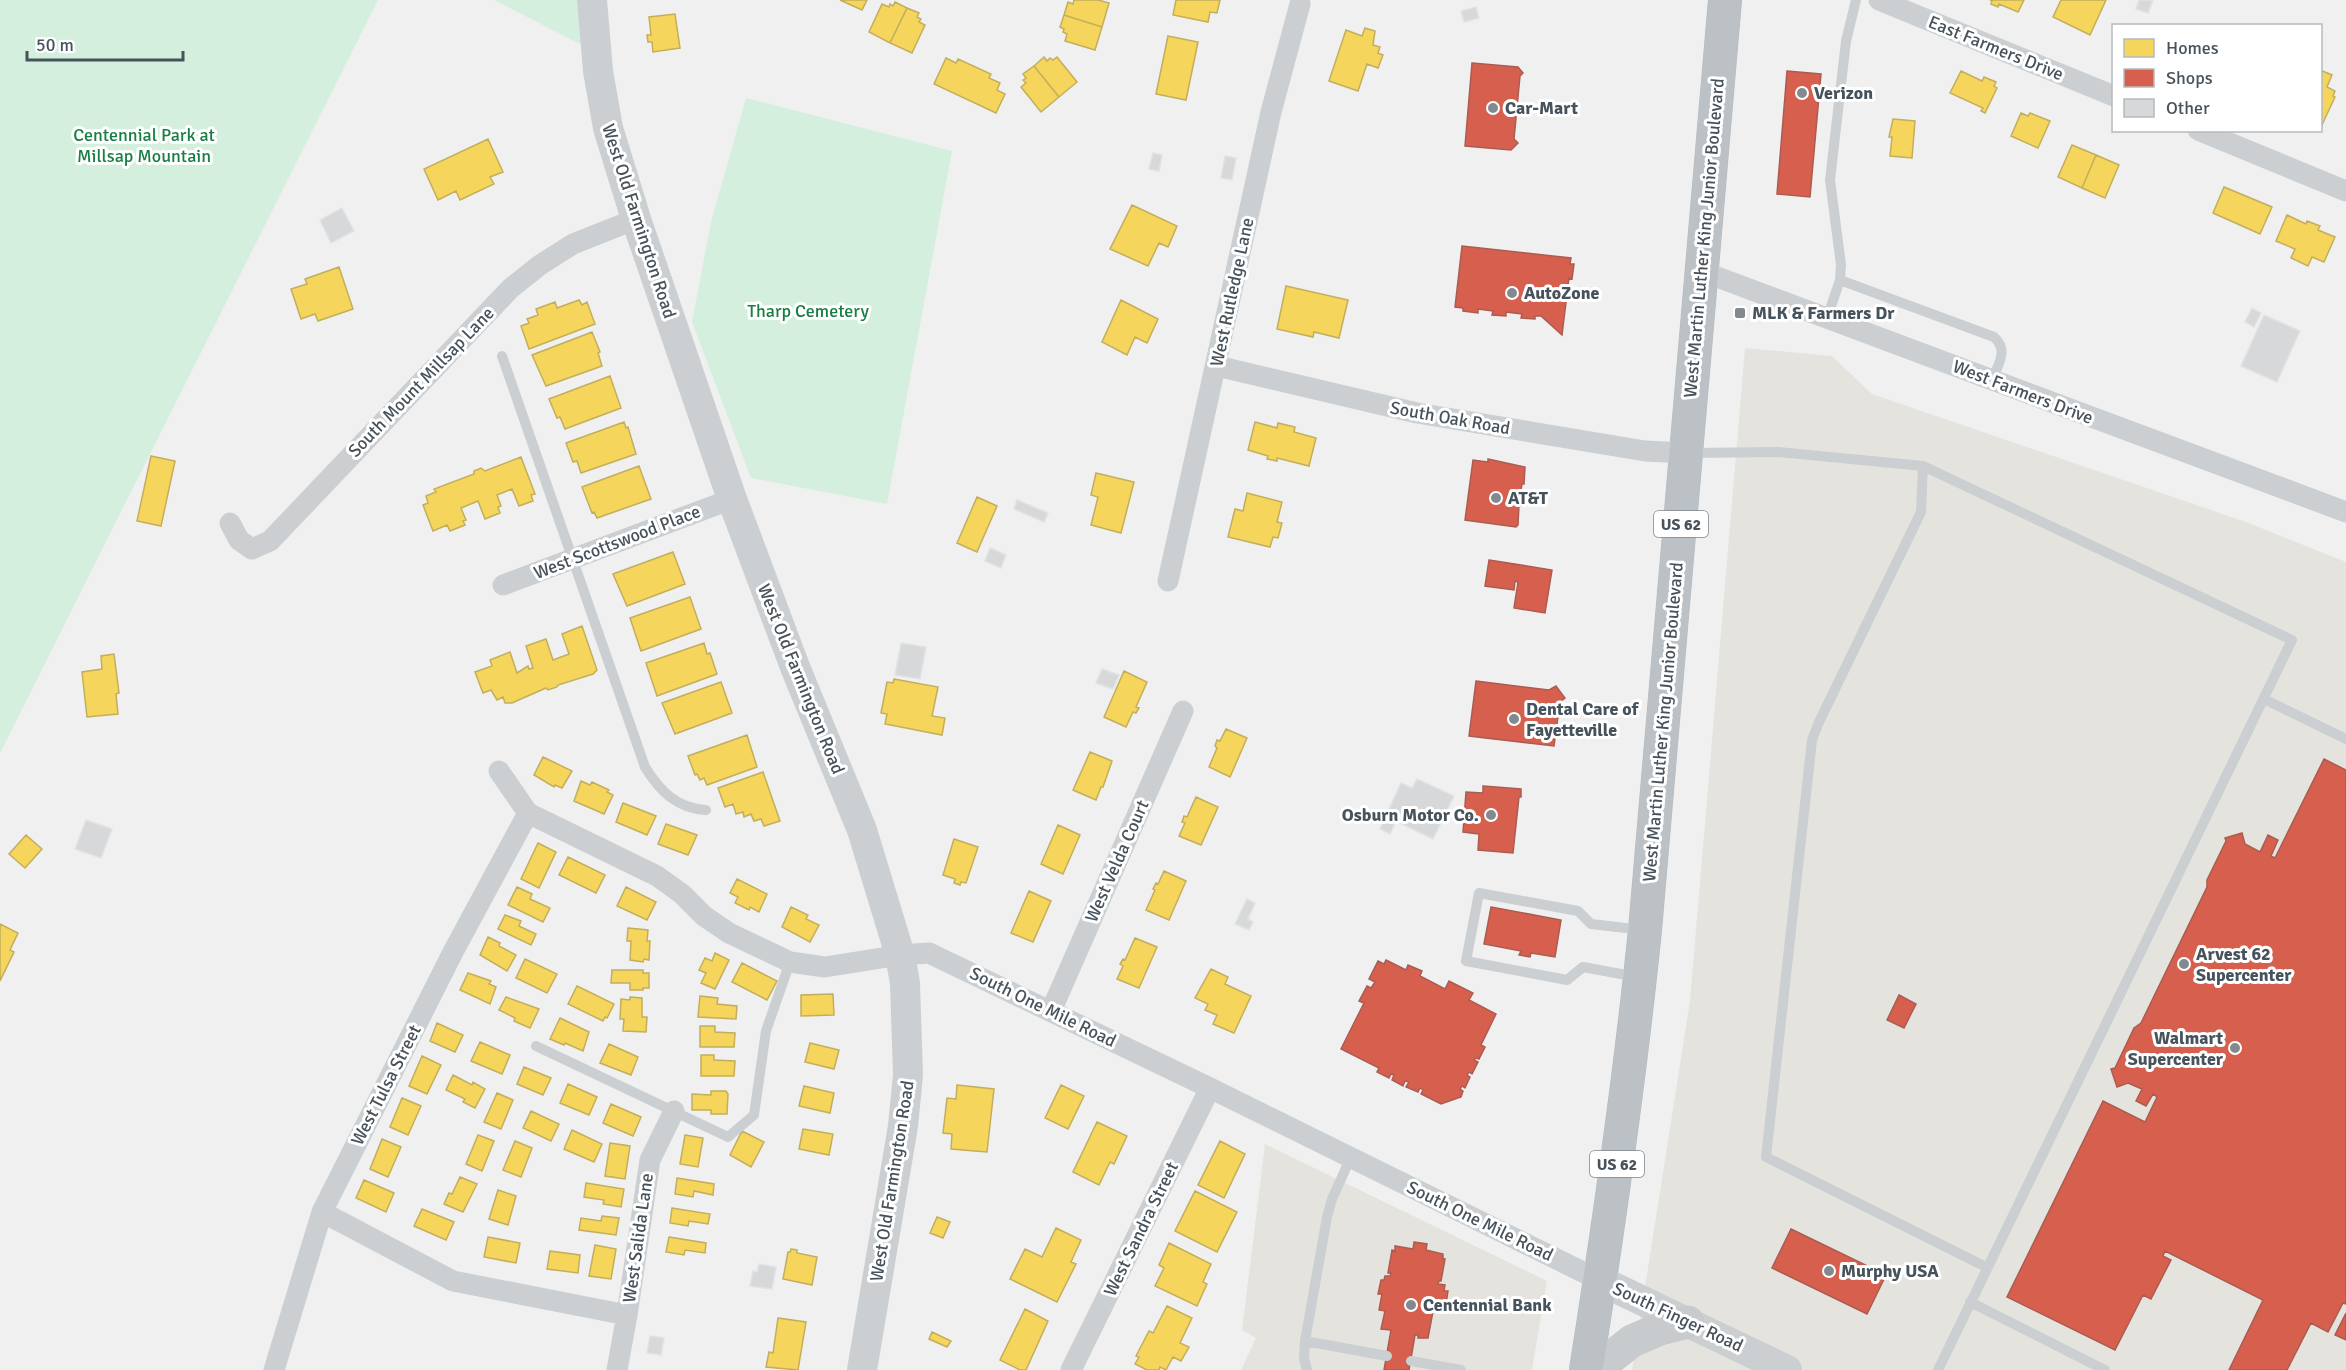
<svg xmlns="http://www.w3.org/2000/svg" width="2346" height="1370" font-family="Signika,sans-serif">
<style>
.commercial{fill:#e5e3de}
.green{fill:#d4efdd}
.homes{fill:#f6d55c;stroke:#c2ae5c;stroke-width:1.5}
.shops{fill:#d6604d;stroke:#ab5c52;stroke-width:1.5}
.building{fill:#d7d8d9;stroke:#e1e2e3;stroke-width:1.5}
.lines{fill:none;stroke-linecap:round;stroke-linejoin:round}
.highway-casing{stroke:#b4babf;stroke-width:34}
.lane{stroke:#cbcfd1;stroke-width:10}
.street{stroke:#cbcfd1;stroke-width:21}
.secondary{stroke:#cccfd1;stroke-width:30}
.primary{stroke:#c7cbce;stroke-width:33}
.highway{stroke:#bcc1c6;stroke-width:33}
.poi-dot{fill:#828a90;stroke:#fff;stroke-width:2}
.labels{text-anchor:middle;stroke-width:6;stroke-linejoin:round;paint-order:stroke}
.shield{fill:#fff;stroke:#7e878d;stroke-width:1.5}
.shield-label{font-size:16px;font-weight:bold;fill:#47535c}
.street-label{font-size:18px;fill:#47535c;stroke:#fff}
.poi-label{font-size:18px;font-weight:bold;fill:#47535c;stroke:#fff;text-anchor:start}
.park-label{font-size:18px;fill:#177e44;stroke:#fff}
</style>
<rect width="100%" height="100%" fill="#f0f0f0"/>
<path class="commercial" d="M1745,348L1832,356L1872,394L2246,522L2346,562V1370H1632L1690,1001Z
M1265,1144L1547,1281L1532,1370H1241L1256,1338L1242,1330Z"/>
<path class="green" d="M0,0H378L0,753Z
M494,0H592L596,52Z
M746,98L952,151L887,504L751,478L692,322L711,222Z"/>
<path class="homes" d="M840,0H867L862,10Z
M1074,0H1098L1109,3L1102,27L1064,15L1068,2L1073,4Z
M1176,0H1220L1217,13L1210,12L1208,22L1173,15Z
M1990,0H2024L2018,12L1999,4L1998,7L1991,4L1992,1Z
M2061,0H2106L2090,35L2053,17Z
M895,2L907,8L890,43L869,32L882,4L889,7L890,4L893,6Z
M907,8L919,13L917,17L921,19L919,22L925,25L912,53L890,43Z
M675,14L680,48L653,52L652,42H648L647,35H651L649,17Z
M1064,15L1102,27L1095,50L1065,41L1067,34L1063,32L1064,29L1060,27Z
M1365,28L1375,31L1373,45L1380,47L1378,53L1383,55L1378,68L1367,64L1358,91L1329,81L1346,30L1362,36Z
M1168,36L1198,42L1186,100L1156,94Z
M1044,57L1047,61L1050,58L1053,60L1057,57L1077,82L1059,97L1034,66Z
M946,58L956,63L958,59L991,74L989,78L1000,83L997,90L1005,94L996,113L934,84Z
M1034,66L1059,97L1041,112L1021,87L1026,83L1023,80L1026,78L1023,74Z
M2320,70L2332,75L2327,87L2335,91L2333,96L2335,97L2321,127Z
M1961,71L1982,81L1984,77L1996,82L1994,86L1997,88L1985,113L1981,111L1983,108L1950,93Z
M2021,113L2028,116L2030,113L2050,121L2038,148L2011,136Z
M1893,119L1915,121L1912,158L1890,156L1892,137H1889Z
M488,139L503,172L490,177L494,184L460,200L456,191L438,200L424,169Z
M2072,145L2096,155L2082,188L2058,177Z
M2096,155L2119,165L2105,198L2082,188Z
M2224,187L2272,207L2260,234L2213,213Z
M1132,205L1177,226L1168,247L1159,243L1148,266L1110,249Z
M2287,215L2306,224L2307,221L2320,226L2318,230L2335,237L2324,262L2312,257L2308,266L2291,258L2295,249L2276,241Z
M339,267L353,309L318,321L315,314L301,319L291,289L307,284L305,279Z
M1286,286L1348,300L1339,338L1314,332L1313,337L1277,329Z
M579,300L582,305L587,302L595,324L529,349L521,326L529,323L527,319L538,315L536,309L555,302L557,308Z
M1121,300L1158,319L1147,343L1135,337L1127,355L1102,342Z
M592,332L600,352L598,353L602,366L546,386L532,355Z
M610,376L621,408L565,429L560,417L557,418L549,399Z
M624,422L626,428L628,427L636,454L581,473L577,461L573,462L566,443Z
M1255,422L1277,428L1278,423L1295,427L1294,432L1316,438L1309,466L1277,458V461L1267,459L1268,456L1248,450Z
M151,456L175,461L161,526L137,521Z
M521,457L535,494L531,495L533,501L519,506L512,489L497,495L501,506L498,507L500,513L485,519L478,501L461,508L466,520L463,521L465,525L450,531L447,525L433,531L423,505L428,503L426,496L436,492L434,489L474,474V471L481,468L485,471Z
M639,466L651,499L597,518L594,512L592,513L582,487Z
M1096,473L1134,482L1121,533L1091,525L1098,497L1091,495Z
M1247,493L1282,502L1277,522L1282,523L1278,538L1273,537L1270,547L1228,537L1235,509L1243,511Z
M977,497L997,506L977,552L957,543Z
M673,552L685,584L627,606L613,574Z
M690,597L701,629L641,651L630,618Z
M582,626L597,670L593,674L558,685L557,687L548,690L546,688L512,703H505L503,697L497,700L491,690L483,693L475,672L492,666L490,660L510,652L517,673L528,666L529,669L533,668L526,646L546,639L553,660L569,654L562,634Z
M704,643L707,654L710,653L717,674L657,696L646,663Z
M114,654L119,693L116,694L118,714L87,717L82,672L102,669L101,656Z
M1124,671L1147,682L1136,707L1139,708L1136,713L1133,712L1126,727L1104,717Z
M894,679L938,687L932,716L945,718L942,735L885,724L887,714L881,713L887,682L893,683Z
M721,682L732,713L675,734L662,703Z
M1226,729L1247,738L1230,777L1209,767L1217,748L1215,746L1217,740L1220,741Z
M747,735L757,767L707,785L704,778L700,780L697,774L695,775L688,756Z
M1090,752L1112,761L1103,787H1101L1096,800L1073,790Z
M543,757L572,771L562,788L555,785L554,787L534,775Z
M763,772L780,821L764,826L761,819L754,821L751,814L744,817L743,812L736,814L733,804L725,807L718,788Z
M581,781L590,785L592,782L609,790L607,792L613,795L604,814L574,801Z
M1196,797L1218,807L1201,845L1179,836L1185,823L1182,822L1184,816L1187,817Z
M623,803L656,816L647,835L616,822Z
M666,824L697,835L688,855L658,844Z
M1058,825L1080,835L1063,874L1041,864Z
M26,835L42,849L25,868L9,854Z
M954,839L978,847L966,883L961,882L960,885L954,883L955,879L943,875Z
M538,843L556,852L539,888L521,879Z
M568,857L605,875L596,893L559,875Z
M1164,871L1186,881L1169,920L1146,910L1155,890L1153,889L1156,883L1158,884Z
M737,879L767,894L759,912L750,907L749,910L735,903L738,897L730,893Z
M517,887L532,894L530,899L550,908L543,922L508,905Z
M626,887L656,902L647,920L617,906Z
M1029,891L1051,901L1033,942L1011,933Z
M791,907L808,915L806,919L819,925L810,942L782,927Z
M505,915L521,921L519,926L536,934L531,945L498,929Z
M0,924L18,933L10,950L14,952L0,981Z
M628,928L648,930L647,941H650L649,960L644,959L643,962L630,960L631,941H627Z
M488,937L500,943L499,946L516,955L507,971L480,955Z
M1135,938L1157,947L1139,988L1117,979L1123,966L1120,964L1123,959L1125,960Z
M715,953L729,960L715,989L701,983L706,973L699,970L705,958L712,961Z
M525,959L557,974L547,993L516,978Z
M742,963L777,981L767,1000L732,982Z
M1211,969L1228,977L1225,984L1251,996L1234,1033L1213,1024L1217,1015L1205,1010L1208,1004L1195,998Z
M612,970H643V973H649V988H643V990H630V983H611Z
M468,973L491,981L489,984L496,987L490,1004L460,990Z
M577,986L614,1004L607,1018L605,1017L603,1021L568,1004Z
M833,994L834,1015L801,1016V995Z
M700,996L718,998L717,1004L737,1006L736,1019L698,1017Z
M506,997L539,1009L530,1028L514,1021L515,1018L499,1010Z
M630,997L642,998V1017H647L646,1032L623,1031L624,1019H620L621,999L630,1000Z
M560,1018L589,1032L583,1051L565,1043L564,1045L550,1039Z
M437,1023L463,1035L455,1052L430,1041Z
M700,1026H715V1032L735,1033L734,1047H700Z
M480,1042L510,1055L502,1074L471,1061Z
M810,1043L839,1050L834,1069L805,1062Z
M609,1044L638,1057L631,1075L600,1063Z
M701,1055H714V1060L735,1061L734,1076H701Z
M422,1056L441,1065L427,1094L409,1086Z
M524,1067L551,1078L543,1095L517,1084Z
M453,1075L472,1085L473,1082L485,1089L475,1108L463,1102L465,1099L446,1090Z
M568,1084L597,1097L589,1115L560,1103Z
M957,1085L994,1089L987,1152L951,1149L952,1134L943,1133L947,1098L956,1099Z
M1061,1085L1084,1096L1068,1129L1045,1118Z
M804,1086L834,1093L830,1113L799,1106Z
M711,1091H726L728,1094L727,1114H711V1110H692V1094L711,1095Z
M497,1093L513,1100L501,1129L484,1122Z
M402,1098L421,1106L408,1135L390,1127Z
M611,1104L641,1117L633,1136L603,1123Z
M531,1111L559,1124L551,1141L523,1128Z
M1097,1122L1127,1136L1114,1164L1110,1162L1099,1185L1073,1172Z
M803,1129L833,1134L829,1155L799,1149Z
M572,1130L602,1144L594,1162L564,1149Z
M742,1131L764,1142L751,1167L730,1155Z
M478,1135L494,1141L482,1171L466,1164Z
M685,1135L703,1138L698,1167L680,1164Z
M382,1139L401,1147L388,1177L370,1169Z
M515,1141L532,1148L521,1177L503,1170Z
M1220,1141L1245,1154L1224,1198L1198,1185Z
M610,1143L630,1146L625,1179L605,1176Z
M460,1177L477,1184L463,1212L444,1204L449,1193L452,1194Z
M677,1178L714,1184L713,1195L694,1191L693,1197L675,1194Z
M364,1180L394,1193L386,1212L356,1198Z
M586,1183L624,1189L621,1207L603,1204L604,1200L584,1197Z
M498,1190L516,1196L508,1225L489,1219Z
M1195,1191L1237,1212L1217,1252L1175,1231Z
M672,1208L710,1214L708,1224L689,1221L688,1226L670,1223Z
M422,1209L454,1222L446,1240L414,1226Z
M602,1216L619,1218L616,1235L579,1230L581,1218L601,1221Z
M937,1217L950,1222L943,1238L930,1233Z
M1056,1228L1081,1240L1071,1262L1076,1264L1057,1302L1010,1279L1025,1249L1042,1257Z
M488,1237L520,1243L516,1263L484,1257Z
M669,1237L706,1243L705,1253L685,1250L684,1255L666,1252Z
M1169,1243L1211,1264L1203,1282L1207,1284L1197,1306L1155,1286L1164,1268L1159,1265Z
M595,1245L616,1249L611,1279L589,1276Z
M791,1249L797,1250V1253L817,1257L812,1285L783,1279L788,1252H790Z
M550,1251L580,1255L578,1273L547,1269Z
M1167,1306L1192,1318L1180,1343L1189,1347L1181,1361L1173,1357L1166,1370L1160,1367L1159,1370H1147L1135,1364L1139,1357L1136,1356L1149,1331L1153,1333Z
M1025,1309L1048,1321L1026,1370H1020L1000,1360Z
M778,1318L806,1322L798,1370L766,1367L769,1352L773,1353Z
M932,1332L951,1341L947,1347L929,1339Z"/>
<path class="shops" d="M1472,63L1518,67L1523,73L1520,76L1514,139L1518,143L1511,150L1465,146Z
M1787,71L1821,74L1810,197L1777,194Z
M1462,246L1571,258L1570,264H1574L1572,279L1569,278L1562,335L1541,316H1535V319L1521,318L1522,314L1506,312V316L1492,315L1493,311L1478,309V313L1463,311V308L1455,307Z
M1488,459L1525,467L1524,484H1522L1521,490L1524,491L1522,506L1519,505L1518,525L1516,527L1465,520L1473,460L1488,462Z
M1489,560L1552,570L1545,613L1514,608L1518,582L1515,581L1514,590L1485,586Z
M1476,681L1549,690L1556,686L1565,698L1560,702L1554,746L1469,736Z
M2324,759L2346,770V1304L2343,1303L2328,1332L2311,1323L2287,1370H2229L2263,1300L2165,1251L2163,1256L2171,1260L2151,1299L2143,1295L2115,1350L2007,1297L2103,1101L2145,1122L2157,1097L2153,1094L2146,1106L2136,1101L2142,1089L2128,1083L2117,1087L2111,1069L2115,1068L2134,1028L2141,1023L2207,887V880L2226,841L2225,838L2242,833L2245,844L2260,852L2268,835L2278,840L2271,856L2275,858Z
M1483,786L1521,789V797H1519L1513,853L1478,850L1479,834L1463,832L1466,792L1483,793Z
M1491,907L1561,920L1555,957L1531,953L1530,957L1519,955L1521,951L1484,944Z
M1386,960L1406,970L1408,965L1422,971L1420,976L1445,989L1449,981L1473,993L1469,1000L1496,1014L1481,1045L1485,1047L1479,1059L1476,1058L1474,1060L1478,1062L1472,1074L1469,1072L1467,1075L1470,1077L1465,1088L1462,1086L1460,1089L1463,1091L1461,1097L1441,1104L1421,1094L1423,1090L1420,1088L1418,1092L1406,1087L1409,1082L1405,1081L1403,1086L1392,1080L1394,1075L1391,1074L1389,1078L1377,1072L1379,1068L1341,1049L1364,1003L1359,1001L1367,986L1371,988L1375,982L1369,979L1378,961L1384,964Z
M1899,995L1916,1004L1904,1028L1887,1020Z
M1791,1229L1886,1275L1867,1314L1772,1268Z
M1414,1242L1427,1244L1426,1250L1443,1254V1259H1445L1441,1281H1439L1438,1284L1445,1285L1444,1291H1448L1446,1304H1443L1442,1307L1434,1306L1428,1338H1418V1335H1415L1409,1370H1384L1391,1330L1381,1329L1385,1311L1379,1310L1382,1294H1378L1381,1280H1384L1385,1276H1390L1391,1273H1388L1392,1250L1395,1251V1246L1413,1249Z
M2346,1313V1340L2335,1335Z"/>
<path class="building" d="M2139,0H2153L2148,13L2136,9Z
M1476,7L1479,18L1464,22L1461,11Z
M1153,153L1162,155L1159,171L1149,169Z
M1225,156L1236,158L1232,180L1221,178Z
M342,208L354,231L331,243L320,220Z
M2252,308L2261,313L2254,327L2245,322Z
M2264,315L2300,331L2277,382L2241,366Z
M1017,500L1048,513L1044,522L1014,509Z
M990,548L1006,555L1001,568L985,561Z
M901,643L926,647L920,679L895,675Z
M1102,669L1119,675L1113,689L1096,683Z
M1417,779L1454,796L1433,839L1396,821L1390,834L1380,829L1401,783L1412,788Z
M86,820L112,829L101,858L75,849Z
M1247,899L1255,903L1248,919L1253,922L1249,930L1235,924Z
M759,1264L776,1267L772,1289L750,1286L753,1271L757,1272Z
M650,1336L664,1338L661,1355L647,1353Z"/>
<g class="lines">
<defs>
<path id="highway" d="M1586,1370C1609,1224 1630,1077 1645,930L1725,0"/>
</defs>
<use href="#highway" class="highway-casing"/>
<path class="lane" d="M1840,280L1994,337C2009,350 1998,365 1992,380
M1827,318L1840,280L1841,265L1830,180L1846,41L1856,0
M502,356L645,767C660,791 676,808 706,810
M1690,453L1778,452L1923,466L2292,640L1938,1370
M1923,466L1921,512L1819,722L1812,740L1766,1157L1986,1267
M2264,699L2346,739
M1637,977L1583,967L1567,980L1466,961L1479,893L1578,911L1591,924L1643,930
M536,1046L728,1137L754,1115L766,1031L790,962
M1970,1302L2105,1370
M1305,1341L1387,1356
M1411,1361L1461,1370
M1307,1370L1304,1358L1305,1341L1327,1217L1332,1199L1351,1157"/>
<path class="street" d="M1879,0L2114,96
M2198,130L2346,191
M1701,271L2346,512
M1217,366L1417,413L1645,451L1687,453
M230,523L239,540L252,549L270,541L511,288L540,265L573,244L636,219
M1168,581L1271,112L1300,4
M503,585L732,499
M499,771L528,813L657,876L682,894L704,916L729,933L790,962L825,967L900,955L929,953L1210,1088L1601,1281
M1051,1011L1183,711
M322,1212L453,1281L627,1315
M274,1370L322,1212L453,952L528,813
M617,1370L627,1315L650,1160L674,1111
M1071,1370L1210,1088"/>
<path class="secondary" d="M592,0L598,71L608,128L636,219L732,499L795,667L862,830L900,955L905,983L908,1075L903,1126L862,1370
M1601,1281L1787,1370"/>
<path class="primary" d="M1595,1370L1632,1341L1660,1329L1688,1322"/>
<use href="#highway" class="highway"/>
</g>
<g class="poi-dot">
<circle cx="1802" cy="93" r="6"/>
<circle cx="1493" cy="108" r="6"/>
<circle cx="1512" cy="293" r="6"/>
<rect x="1734" y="307" width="12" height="12" rx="3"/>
<circle cx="1496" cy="498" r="6"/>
<circle cx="1514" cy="719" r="6"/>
<circle cx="1491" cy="815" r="6"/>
<circle cx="2184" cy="964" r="6"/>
<circle cx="2235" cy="1048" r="6"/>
<circle cx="1829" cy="1271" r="6"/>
<circle cx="1411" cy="1305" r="6"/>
</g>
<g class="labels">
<g class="shield">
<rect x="1654" y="511" width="54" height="26" rx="4.5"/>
<rect x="1590" y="1151" width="54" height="26" rx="4.5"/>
</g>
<g class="shield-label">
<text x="1681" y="530">US 62</text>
<text x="1617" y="1170">US 62</text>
</g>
<g class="street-label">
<text transform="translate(1996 48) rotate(22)" y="6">East Farmers Drive</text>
<text transform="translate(639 221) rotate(72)" y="6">West Old Farmington Road</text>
<text transform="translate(1704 238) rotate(-85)" y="6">West Martin Luther King Junior Boulevard</text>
<text transform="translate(1232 292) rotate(-78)" y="6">West Rutledge Lane</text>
<text transform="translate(421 382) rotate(-46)" y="6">South Mount Millsap Lane</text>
<text transform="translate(2023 392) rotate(21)" y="6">West Farmers Drive</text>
<text transform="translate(1450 418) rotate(10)" y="6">South Oak Road</text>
<text transform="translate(617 542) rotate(-21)" y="6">West Scottswood Place</text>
<text transform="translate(801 679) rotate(68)" y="6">West Old Farmington Road</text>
<text transform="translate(1663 722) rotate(-85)" y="6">West Martin Luther King Junior Boulevard</text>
<text transform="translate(1117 861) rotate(-66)" y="6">West Velda Court</text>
<text transform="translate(1043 1007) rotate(26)" y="6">South One Mile Road</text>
<text transform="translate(386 1085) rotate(-63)" y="6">West Tulsa Street</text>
<text transform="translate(892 1181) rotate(-81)" y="6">West Old Farmington Road</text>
<text transform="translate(1480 1221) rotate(26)" y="6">South One Mile Road</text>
<text transform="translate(1141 1229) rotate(-64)" y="6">West Sandra Street</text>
<text transform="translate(638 1238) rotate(-82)" y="6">West Salida Lane</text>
<text transform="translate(1678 1317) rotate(25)" y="6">South Finger Road</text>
</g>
<g class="poi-label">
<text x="1814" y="99">Verizon</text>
<text x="1505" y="114">Car-Mart</text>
<text x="1524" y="299">AutoZone</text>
<text x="1752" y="319">MLK &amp; Farmers Dr</text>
<text x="1508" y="504">AT&amp;T</text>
<text x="1526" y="715">Dental Care of<tspan x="1526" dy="21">Fayetteville</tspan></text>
<text x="1479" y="821" text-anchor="end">Osburn Motor Co.</text>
<text x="2196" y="960">Arvest 62<tspan x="2196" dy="21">Supercenter</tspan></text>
<text x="2223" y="1044" text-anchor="end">Walmart<tspan x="2223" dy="21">Supercenter</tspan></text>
<text x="1841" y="1277">Murphy USA</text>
<text x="1423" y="1311">Centennial Bank</text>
</g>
<g class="park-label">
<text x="144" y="141">Centennial Park at<tspan x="144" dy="21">Millsap Mountain</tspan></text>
<text x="808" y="317">Tharp Cemetery</text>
</g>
</g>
<rect x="2112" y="24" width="210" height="108" fill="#ffffff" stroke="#b5babe" stroke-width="1.5"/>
<rect x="2124" y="39" width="30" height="18" fill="#f6d55c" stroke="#b5babe" stroke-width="1.5"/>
<text x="2166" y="54" font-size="18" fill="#47535c">Homes</text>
<rect x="2124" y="69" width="30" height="18" fill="#d6604d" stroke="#b5babe" stroke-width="1.5"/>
<text x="2166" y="84" font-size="18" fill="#47535c">Shops</text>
<rect x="2124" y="99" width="30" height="18" fill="#d7d8d9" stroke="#b5babe" stroke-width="1.5"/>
<text x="2166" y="114" font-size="18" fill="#47535c">Other</text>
<path d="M27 51v9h156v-9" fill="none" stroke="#47535c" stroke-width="3"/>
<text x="36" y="51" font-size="18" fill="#47535c" stroke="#ffffff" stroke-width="4.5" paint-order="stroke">50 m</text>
</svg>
